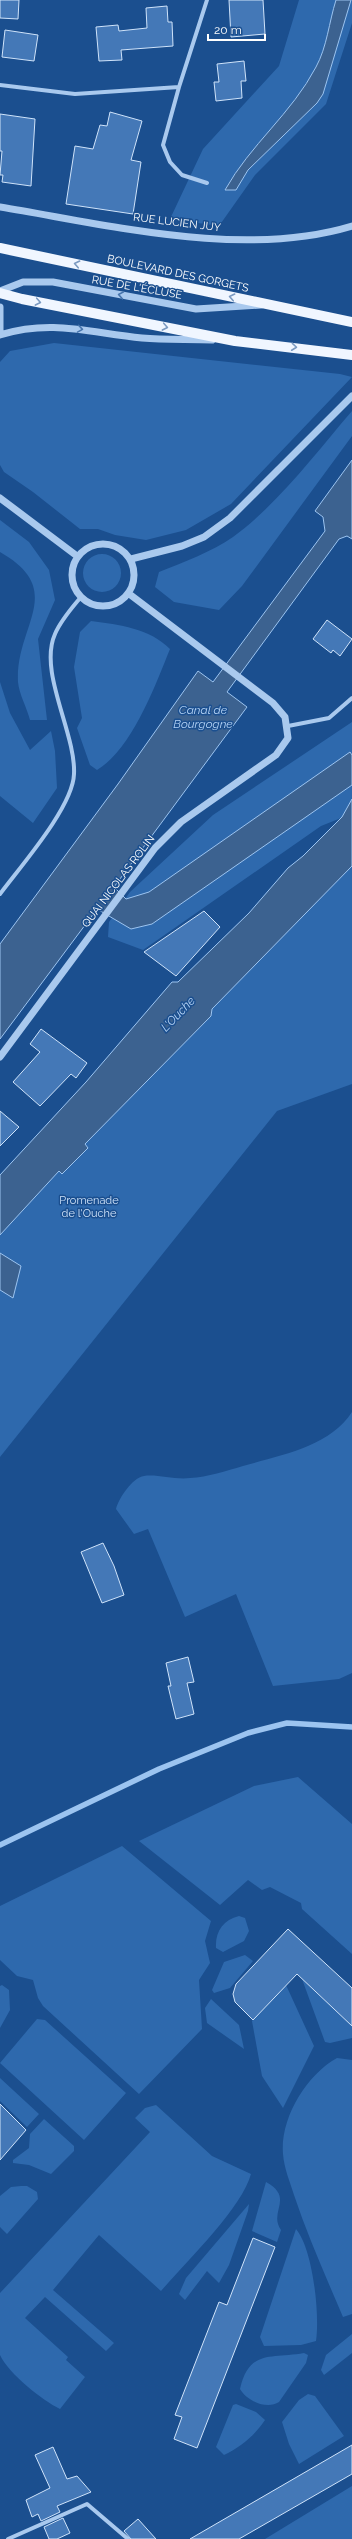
<svg xmlns="http://www.w3.org/2000/svg" width="352" height="2539" font-family="Raleway,sans-serif">
<style>
.green{fill:#2e69ad}
.water{fill:#3c6290;stroke:#9cc4f0}
.lines{fill:none;stroke-linecap:round;stroke-linejoin:round}
.stream{stroke:#9cc4f0;stroke-width:5.5}
.building{fill:#4478b7;stroke:#cfe3fa}
.minor{stroke:#a9c9ee;stroke-width:4}
.tertiary{stroke:#a9c9ee;stroke-width:7}
.primary{stroke:#f0f6ff;stroke-width:10}
.oneway{stroke:#7b9ac1}
.oneway2{stroke:#4674ac}
.labels{text-anchor:middle;stroke-width:3;stroke-linejoin:round;paint-order:stroke}
.street-label{font-size:11px;fill:#fff;stroke:#1b4f8f}
.park-label{font-size:11px;fill:#cfe3fa;stroke:#1b4f8f}
.water-label{font-size:12px;font-style:italic;fill:#b5d3f5;stroke:#1b4f8f}
</style>
<rect width="100%" height="100%" fill="#1b4f8f"/>
<path class="green" d="M299,0H352V23L326,104L255,175L219,226L170,219L203,149L279,66Z
M54,343L340,374L352,377L231,504L186,530L146,540L115,535L98,529H80L33,492L4,472L0,465V362L10,351Z
M352,411V436L242,586L219,610L174,602L155,587L159,572C184,562 211,552 233,537C279,503 315,454 352,411Z
M0,520L29,542L49,570L55,600L38,639L47,720H30C27,708 19,694 18,682C15,625 68,591 0,552Z
M83 573a19 19 0 1 1 38 0a19 19 0 1 1-38 0Z
M91,621C120,625 149,628 170,649C155,686 132,749 97,770L90,765L77,728L82,718L74,667L80,632Z
M0,682L10,713L30,750L51,731L55,751L57,788L33,823L0,796Z
M352,722V1084L277,1111L0,1457V1175L86,1082L172,982H178L249,913L288,868L303,856L341,818L321,826L143,950L108,937L109,922L130,892L213,815Z
M352,1412V1673L339,1679L273,1686L236,1594L185,1617L148,1529L134,1534L116,1509C119,1498 132,1478 144,1476C157,1474 175,1480 190,1478C208,1477 226,1471 243,1466C281,1455 329,1447 352,1412Z
M298,1777L352,1824V1954L302,1909L301,1903L270,1887L262,1890L248,1880L220,1905L139,1841L254,1786Z
M122,1846L211,1921L205,1941L210,1963L199,1980L202,2029L139,2094L43,2006L38,1998L33,1980L17,1976L0,1960V1906Z
M239,1916L245,1918L249,1931L244,1941L223,1952L216,1948C215,1932 223,1920 239,1916Z
M245,1955L253,1961L230,1988L214,1993L212,1990L224,1962Z
M302,1979L352,2026V2038L330,2043L325,2042Z
M2,1985L9,1990L10,2010L0,2028V1986Z
M286,1985L314,2046L283,2108L262,2076L252,2021Z
M211,1999L239,2025L244,2049L207,2023L205,2008Z
M37,2019L45,2020L126,2093L84,2140L0,2063Z
M337,2058L352,2060V2314L343,2317C326,2277 308,2237 294,2195C290,2182 284,2168 283,2154C280,2119 306,2075 337,2058Z
M0,2078L39,2114L27,2127L0,2101Z
M156,2105L212,2156L251,2174C242,2208 186,2262 161,2291L99,2235L53,2290L114,2343L106,2351L45,2297L25,2318L68,2357L66,2360L85,2377L60,2409C42,2400 9,2374 0,2355C0,2348 0,2305 0,2293L150,2132L135,2118L145,2108Z
M44,2119L74,2146V2151L51,2174L29,2165L13,2163V2160L29,2148L30,2134Z
M266,2182C295,2198 268,2212 281,2230L277,2242L252,2231Z
M21,2186H27L37,2192L38,2199L7,2234L0,2227V2196L11,2187Z
M249,2204L248,2211L229,2265L219,2283L207,2271L185,2300L179,2294L186,2278Z
M296,2229C313,2249 320,2315 316,2341L301,2345L264,2346L260,2337Z
M352,2334V2353L324,2375L321,2370L326,2355Z
M304,2353L308,2355L306,2363L279,2402C267,2410 247,2401 240,2389C249,2349 271,2359 304,2353Z
M308,2394L315,2396L344,2436L299,2464L289,2444L282,2422L299,2400Z
M236,2404L256,2412L265,2420C254,2436 241,2447 224,2455L216,2447L233,2405Z
M352,2486V2539H265Z"/>
<path class="water" d="M336,0H351L323,94L317,103L248,170L236,190H225C250,145 292,113 316,67C327,47 329,22 336,0Z
M352,460V539L347,536L339,539L227,692L247,707L114,887L126,899L149,892L350,752L352,755V785L152,924L131,929L97,909L0,1039V944L118,784L198,671L213,682L325,531L323,517L315,511Z
M352,799V866L212,1009L211,1016L85,1144L88,1148L62,1174L59,1171L0,1235V1175L86,1082L172,982H178L249,913L288,868L303,856L342,817Z
M0,1253L21,1266L13,1298L0,1290Z"/>
<g class="lines">
<path class="stream" d="M0,1845L159,1769L248,1733L287,1723L352,1727"/>
</g>
<path class="building" d="M0,0H19L18,19L0,18Z
M229,0H263L265,34L231,37Z
M167,6L168,22H172L173,46L121,50L122,60L99,61L96,27L118,25L119,31L147,28L146,8Z
M5,30L38,35L34,61L2,57Z
M244,61L246,81H241L242,98L216,101L214,82H219L217,64Z
M110,112L142,121L131,160L141,162L133,214L66,204L75,146L93,149L100,125L107,126Z
M0,114L35,119L31,186L2,182L3,175H0L2,151H0Z
M327,620L352,639L340,656L333,650L331,653L313,639Z
M204,911L220,927L176,976L144,952Z
M41,1029L87,1063L76,1078L71,1074L40,1106L13,1082L40,1052L30,1044Z
M0,1111L19,1127L0,1146Z
M103,1543L114,1566L124,1595L102,1603L81,1552Z
M188,1657L194,1682L187,1683L194,1714L176,1719L168,1686H171L166,1663Z
M288,1929L352,1988V2026L297,1974L253,2020L235,2002L233,1994L236,1984Z
M0,2104L26,2130L0,2160Z
M253,2238L275,2247L197,2448L174,2439L182,2417L175,2415L219,2302L227,2305Z
M352,2445V2474L239,2539H190Z
M53,2447L67,2479L77,2476L91,2492L57,2506L60,2512L41,2521L38,2514L32,2517L26,2500L50,2488L35,2455Z
M63,2518L70,2533L57,2539H49L44,2527Z
M138,2519L156,2539H131L124,2531Z"/>
<g class="lines">
<path class="minor" d="M0,85L75,94L179,87L207,0
M179,87L163,145L170,162L182,175L207,183
M288,726L329,718L352,698
M0,894C20,867 73,807 74,774C76,733 38,672 55,634C61,620 71,609 81,597
M8,2539L87,2504L128,2539"/>
<path class="tertiary" d="M0,207C110,225 243,259 352,226
M0,291L23,282H53L196,309L261,305
M0,307V333
M0,335C52,319 90,333 142,338C165,340 189,339 212,340
M0,498L77,556
M72 575a31 31 0 1 1 62 0a31 31 0 1 1-62 0Z
M131,559L182,546L204,537L230,518L352,396
M0,1057L155,848L181,822L276,755L288,738L285,717L273,703L128,593"/>
<path class="primary" d="M0,248L352,322
M0,293L22,299L235,341L352,355"/>
</g>
<defs><path id="oneway-chevron" d="M-2-3.5L2.5 0L-2 3.5" fill="none" stroke-width="1.6" stroke-linecap="round" stroke-linejoin="round"/></defs>
<g class="oneway">
<use href="#oneway-chevron" transform="translate(77 264) rotate(-168)"/>
<use href="#oneway-chevron" transform="translate(232 297) rotate(-168)"/>
<use href="#oneway-chevron" transform="translate(38 302) rotate(11)"/>
<use href="#oneway-chevron" transform="translate(165 327) rotate(11)"/>
<use href="#oneway-chevron" transform="translate(294 347) rotate(6)"/>
</g>
<g class="oneway2">
<use href="#oneway-chevron" transform="translate(121 295) rotate(-170)"/>
<use href="#oneway-chevron" transform="translate(80 329) rotate(9)"/>
</g>
<g class="labels">
<g class="street-label">
<text transform="translate(177 222) rotate(7)" y="4">RUE LUCIEN JUY</text>
<text transform="translate(178 273) rotate(12)" y="4">BOULEVARD DES GORGETS</text>
<text transform="translate(137 287) rotate(10)" y="4">RUE DE L'ÉCLUSE</text>
<text transform="translate(118 881) rotate(-53)" y="4">QUAI NICOLAS ROLIN</text>
</g>
<g class="park-label">
<text x="89" y="1204">Promenade<tspan x="89" dy="13">de l'Ouche</tspan></text>
</g>
<g class="water-label">
<text x="203" y="714">Canal de<tspan x="203" dy="14">Bourgogne</tspan></text>
<text transform="translate(178 1014) rotate(-46)" y="4">L'Ouche</text>
</g>
</g>
<path d="M208 34v6h57v-6" fill="none" stroke="#ffffff" stroke-width="2"/>
<text x="214" y="34" font-size="12" fill="#ffffff" stroke="#1b4f8f" stroke-width="3" paint-order="stroke">20 m</text>
</svg>
